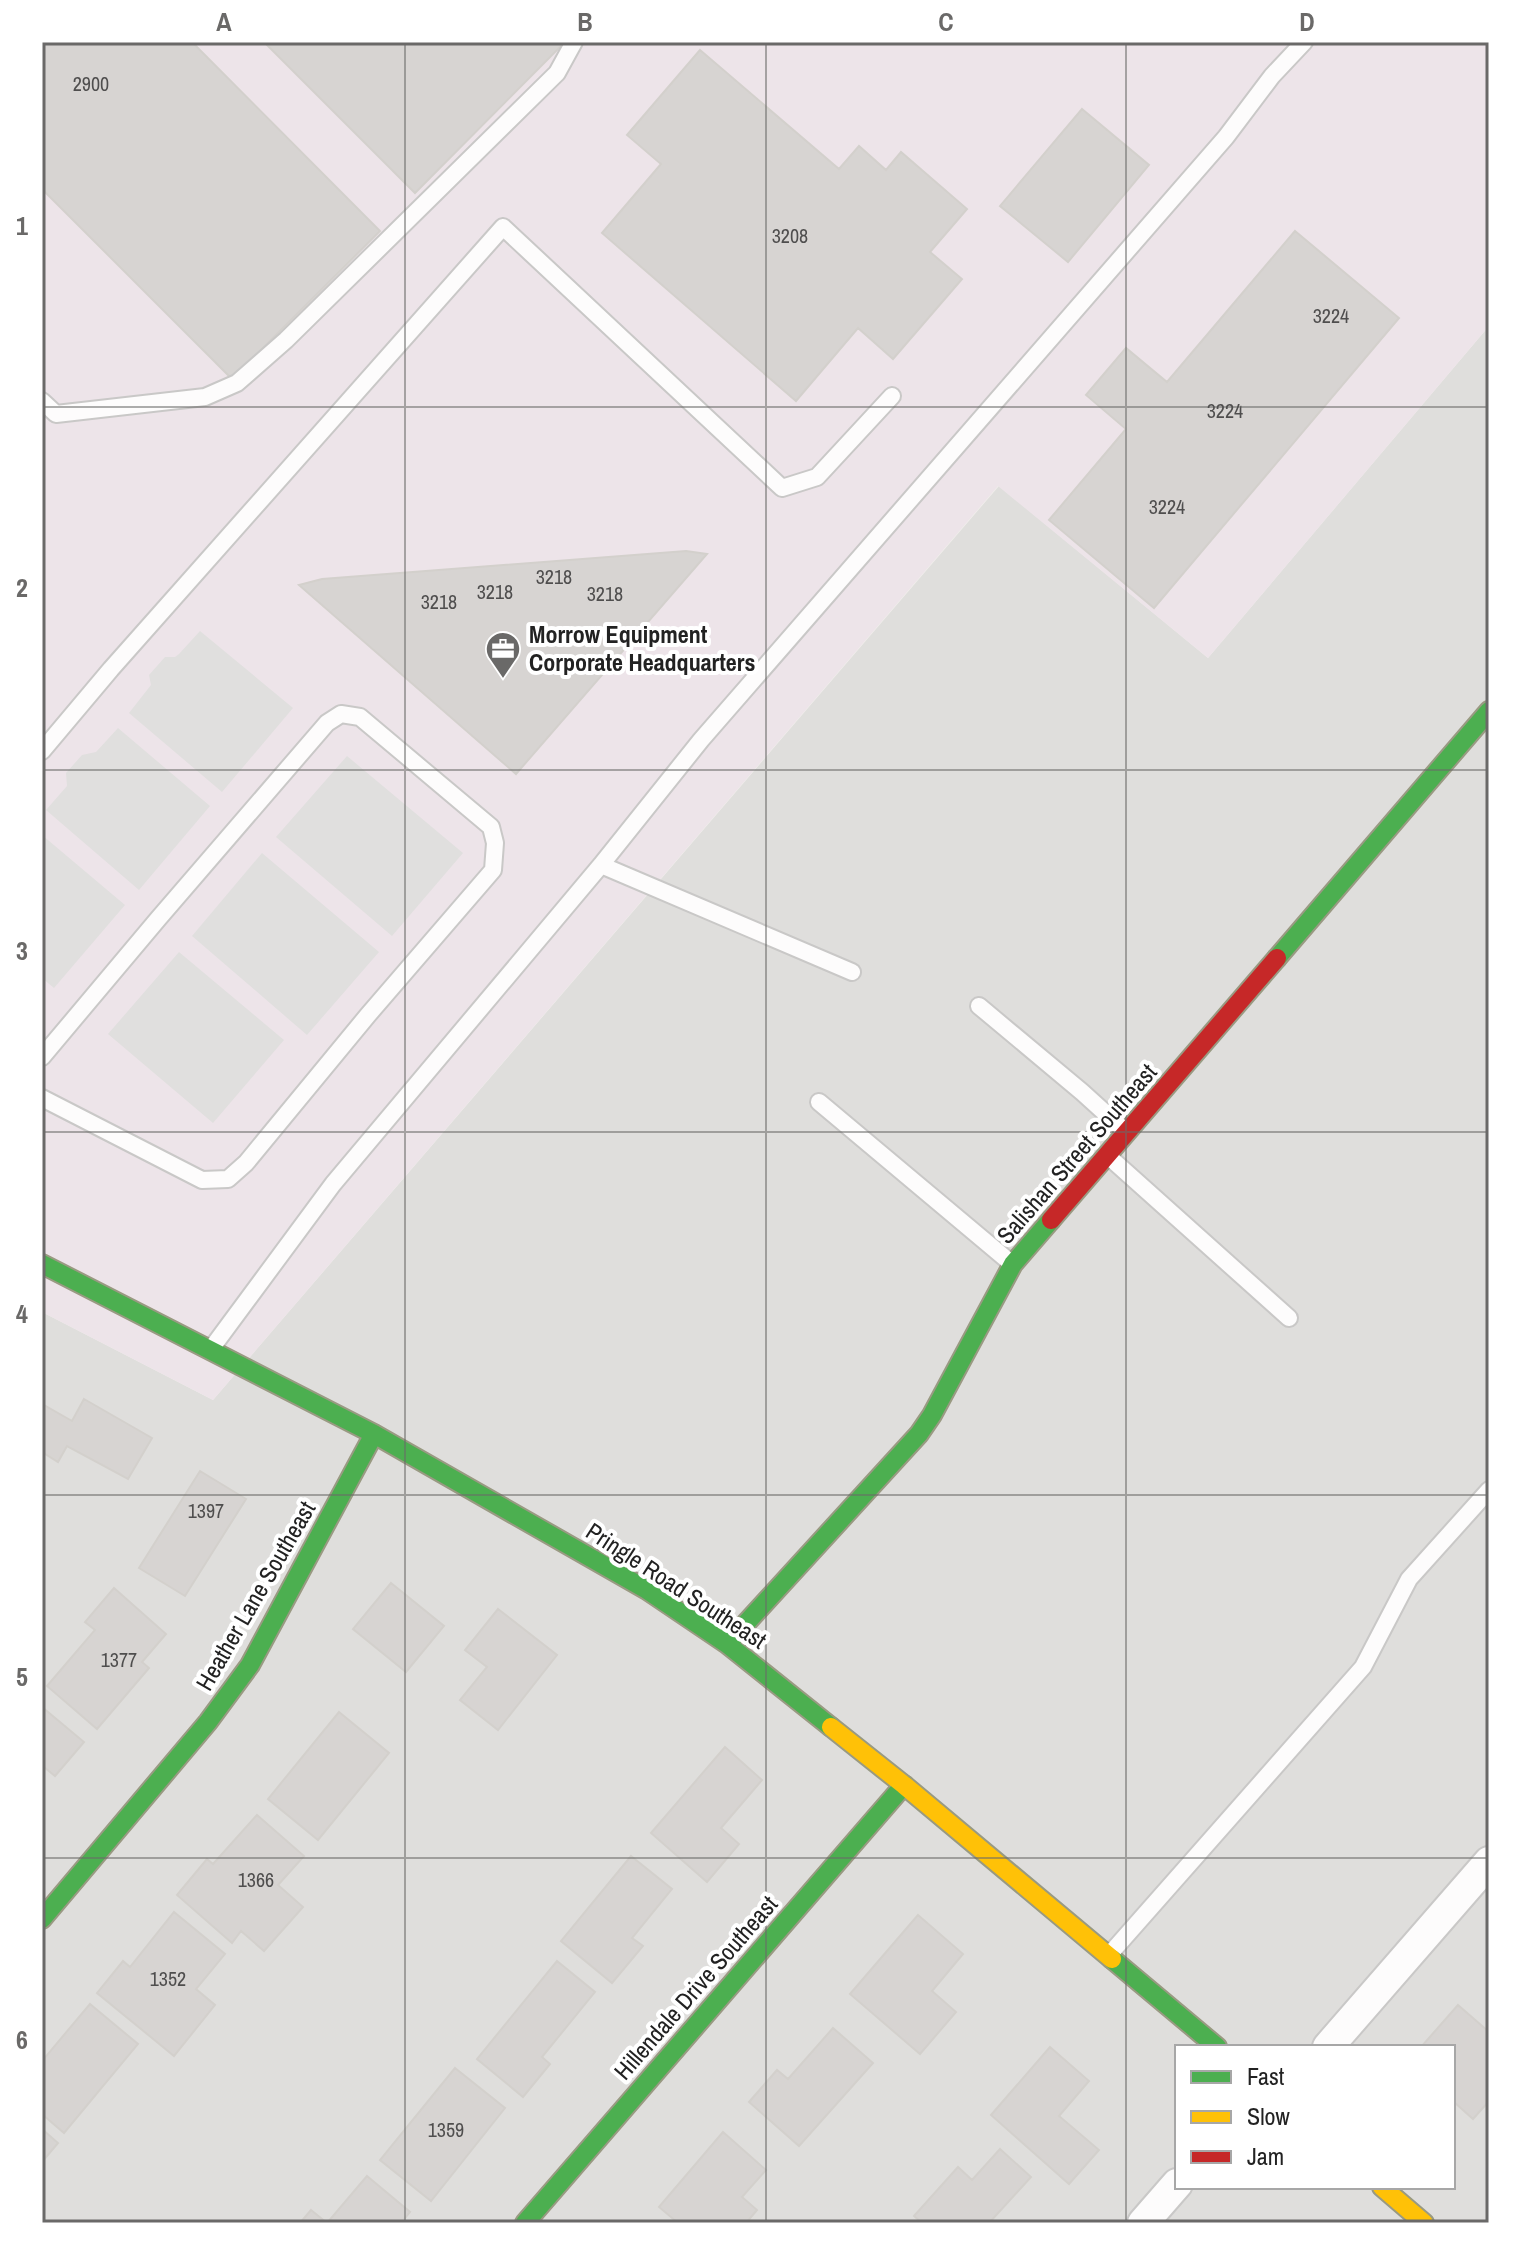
<svg xmlns="http://www.w3.org/2000/svg" width="1531" height="2265" font-family="'Archivo Narrow',sans-serif">
<style>
.residential{fill:#dfdedc;fill-rule:evenodd}
.industrial{fill:#ede4e9}
.parking{fill:#e0dfde}
.building{fill:#d7d4d2;stroke:#d3d0cc;stroke-width:2}
.lines{fill:none;stroke-linecap:round;stroke-linejoin:round}
.lane-casing{stroke:#c9c8c7;stroke-width:20}
.street-casing{stroke:#c9c8c7;stroke-width:34}
.fast-casing{stroke:#999a82;stroke-width:22}
.slow-casing{stroke:#999a82;stroke-width:22}
.jam-casing{stroke:#999a82;stroke-width:22}
.lane{stroke:#fdfcfc;stroke-width:16}
.street{stroke:#fdfcfc;stroke-width:30}
.fast{stroke:#4caf50;stroke-width:18}
.slow{stroke:#ffc107;stroke-width:18}
.jam{stroke:#c62828;stroke-width:18}
.grid{fill:none;stroke:#6a6968;stroke-width:2;stroke-opacity:0.55}
.labels{text-anchor:middle;stroke-width:8;stroke-linejoin:round;paint-order:stroke}
.number-label{font-size:20px;fill:#4f4e4e}
.poi-label{font-size:24px;font-weight:bold;fill:#222;stroke:#fff;text-anchor:start}
.street-label{font-size:24px;fill:#222;stroke:#fff}
.neatline{fill:none;stroke:#6a6968;stroke-width:3}
.grid-label{font-size:26px;text-anchor:middle;font-weight:bold;fill:#6a6968}
</style>
<rect width="100%" height="100%" fill="#f0eeeb"/>
<path class="residential" d="M1489,326V2223H42V1312L213,1400L999,486L1208,658ZM1177,2047H1453V2187H1177Z"/>
<path class="industrial" d="M42,42H1489V326L1208,658L998,486L213,1400L42,1312Z"/>
<path class="parking" d="M200,631L293,708L222,792L129,713L151,685L149,675L165,657H175L179,654Z
M118,728L210,806L139,890L46,810L67,786L66,773L82,755L96,752Z
M347,756L463,853L392,936L276,837Z
M42,835L125,905L54,988L42,978Z
M262,853L379,952L307,1035L192,936Z
M179,952L284,1040L213,1123L108,1034Z"/>
<path class="building" d="M42,42H192L380,231L232,379L42,189Z
M264,42H565L415,193Z
M700,50L839,169L859,146L886,170L901,152L967,209L930,252L962,279L893,359L858,328L796,401L602,233L661,164L627,135Z
M1082,109L1149,165L1068,262L1000,206Z
M1295,231L1399,318L1154,608L1049,520L1126,429L1086,395L1126,348L1167,382Z
M686,551L707,554L516,774L299,585L322,579Z
M84,1399L152,1438L128,1479L67,1446L58,1462L42,1452V1404L72,1421Z
M200,1471L246,1499L185,1596L139,1568Z
M391,1583L444,1626L406,1672L353,1629Z
M114,1588L166,1634L142,1662L149,1668L97,1729L47,1686L95,1630L85,1622Z
M498,1609L557,1655L498,1730L460,1700L487,1667L465,1650Z
M42,1707L84,1742L55,1776L44,1767L42,1769Z
M339,1712L389,1753L318,1840L268,1799Z
M725,1747L762,1780L721,1828L739,1844L707,1882L651,1833Z
M257,1815L304,1856L278,1885L303,1907L264,1951L241,1931L232,1943L177,1895L207,1859L213,1864Z
M631,1856L672,1889L632,1938L643,1946L612,1983L561,1941Z
M174,1912L225,1954L196,1989L215,2005L174,2056L97,1993L123,1961L130,1967Z
M918,1915L963,1954L932,1991L956,2012L920,2054L850,1994Z
M557,1961L595,1992L542,2057L550,2064L523,2097L477,2059Z
M90,2004L138,2044L64,2133L42,2114V2061Z
M1458,2005L1489,2032V2101L1473,2119L1453,2101V2047H1421Z
M833,2028L873,2063L799,2146L749,2102L777,2070L788,2079Z
M1050,2047L1089,2081L1059,2116L1099,2150L1069,2184L991,2115Z
M455,2068L505,2108L431,2201L380,2160Z
M42,2129L58,2143L42,2162Z
M723,2132L766,2170L742,2197L757,2210L746,2223H678L659,2207Z
M1000,2149L1031,2177L989,2223H922L914,2216L958,2167L972,2180Z
M367,2176L410,2212L401,2223H327Z
M311,2210L327,2223H300Z"/>
<g class="lines">
<defs>
<path id="lane" d="M42,401L56,414L205,397L237,383L286,340L557,73L574,42
M42,751L111,669L503,227L782,488L817,477L892,396
M601,865L852,972
M979,1006L1082,1092L1125,1131
M42,1057L158,919L327,723L341,714L360,717L491,827L495,843L493,870L368,1015L246,1163L228,1179L202,1180L42,1098
M819,1102L1011,1263
M1108,1156L1289,1318
M211,1349L333,1184L601,865L701,740L1226,137L1272,76L1304,42
M1109,1955L1363,1667L1409,1579L1489,1490"/>
<path id="street" d="M1328,2047L1489,1862
M1143,2223L1177,2184"/>
<path id="fast" d="M1277,958L1489,711
M42,1264L374,1434L647,1590L727,1644L831,1727
M727,1644L919,1434L932,1415L1013,1264L1051,1220
M42,1919L208,1722L250,1665L374,1434
M1112,1959L1217,2047
M525,2223L904,1785"/>
<path id="slow" d="M831,1727L904,1785L1112,1959
M1382,2187L1424,2223"/>
<path id="jam" d="M1051,1220L1277,958"/>
</defs>
<use href="#lane" class="lane-casing"/>
<use href="#street" class="street-casing"/>
<use href="#fast" class="fast-casing"/>
<use href="#slow" class="slow-casing"/>
<use href="#jam" class="jam-casing"/>
<use href="#lane" class="lane"/>
<use href="#street" class="street"/>
<use href="#fast" class="fast"/>
<use href="#slow" class="slow"/>
<use href="#jam" class="jam"/>
</g>
<path class="grid" d="M405,42V2223M766,42V2223M1126,42V2223M42,407H1489M42,770H1489M42,1132H1489M42,1495H1489M42,1858H1489"/>
<defs>
<symbol id="office-pin" viewBox="-11 -11 22 30"><path d="M0 17L-7.5 6A9.5 9.5 0 1 1 7.5 6Z" fill="#6a6968" stroke="#fff"/><path d="M-6-3h4V-5.5h4V-3h4V5H-6ZM-1-4.5V-3h2v-1.5ZM-6 0V1H6V0Z" fill="#fff"/></symbol>
</defs>
<g fill-rule="evenodd">
<use href="#office-pin" x="483" y="629" width="40" height="54"/>
</g>
<g class="labels">
<g class="number-label">
<text x="91" y="91">2900</text>
<text x="790" y="243">3208</text>
<text x="1331" y="323">3224</text>
<text x="1225" y="418">3224</text>
<text x="1167" y="514">3224</text>
<text x="554" y="584">3218</text>
<text x="495" y="599">3218</text>
<text x="605" y="601">3218</text>
<text x="439" y="609">3218</text>
<text x="206" y="1518">1397</text>
<text x="119" y="1667">1377</text>
<text x="256" y="1887">1366</text>
<text x="168" y="1986">1352</text>
<text x="446" y="2137">1359</text>
</g>
<g class="poi-label">
<text x="529" y="643">Morrow Equipment<tspan x="529" dy="28">Corporate Headquarters</tspan></text>
</g>
<g class="street-label">
<text transform="translate(1077 1154) rotate(-49)" y="8">Salishan Street Southeast</text>
<text transform="translate(676 1586) rotate(33)" y="8">Pringle Road Southeast</text>
<text transform="translate(256 1596) rotate(-60)" y="8">Heather Lane Southeast</text>
<text transform="translate(696 1988) rotate(-49)" y="8">Hillendale Drive Southeast</text>
</g>
</g>
<rect width="1531" height="2265" fill="none" stroke="#ffffff" stroke-width="88"/>
<rect x="1175" y="2045" width="280" height="144" fill="#ffffff" stroke="#a7a7a7" stroke-width="2"/>
<rect x="1191" y="2071" width="40" height="12" fill="#4caf50" stroke="#a7a7a7" stroke-width="2"/>
<text x="1247" y="2085" font-size="24" fill="#222222">Fast</text>
<rect x="1191" y="2111" width="40" height="12" fill="#ffc107" stroke="#a7a7a7" stroke-width="2"/>
<text x="1247" y="2125" font-size="24" fill="#222222">Slow</text>
<rect x="1191" y="2151" width="40" height="12" fill="#c62828" stroke="#a7a7a7" stroke-width="2"/>
<text x="1247" y="2165" font-size="24" fill="#222222">Jam</text>
<rect x="44" y="44" width="1443" height="2177" class="neatline"/>
<g class="grid-label">
<text x="224" y="31">A</text>
<text x="585" y="31">B</text>
<text x="946" y="31">C</text>
<text x="1307" y="31">D</text>
<text x="22" y="235">1</text>
<text x="22" y="597">2</text>
<text x="22" y="960">3</text>
<text x="22" y="1323">4</text>
<text x="22" y="1686">5</text>
<text x="22" y="2049">6</text>
</g>
</svg>
